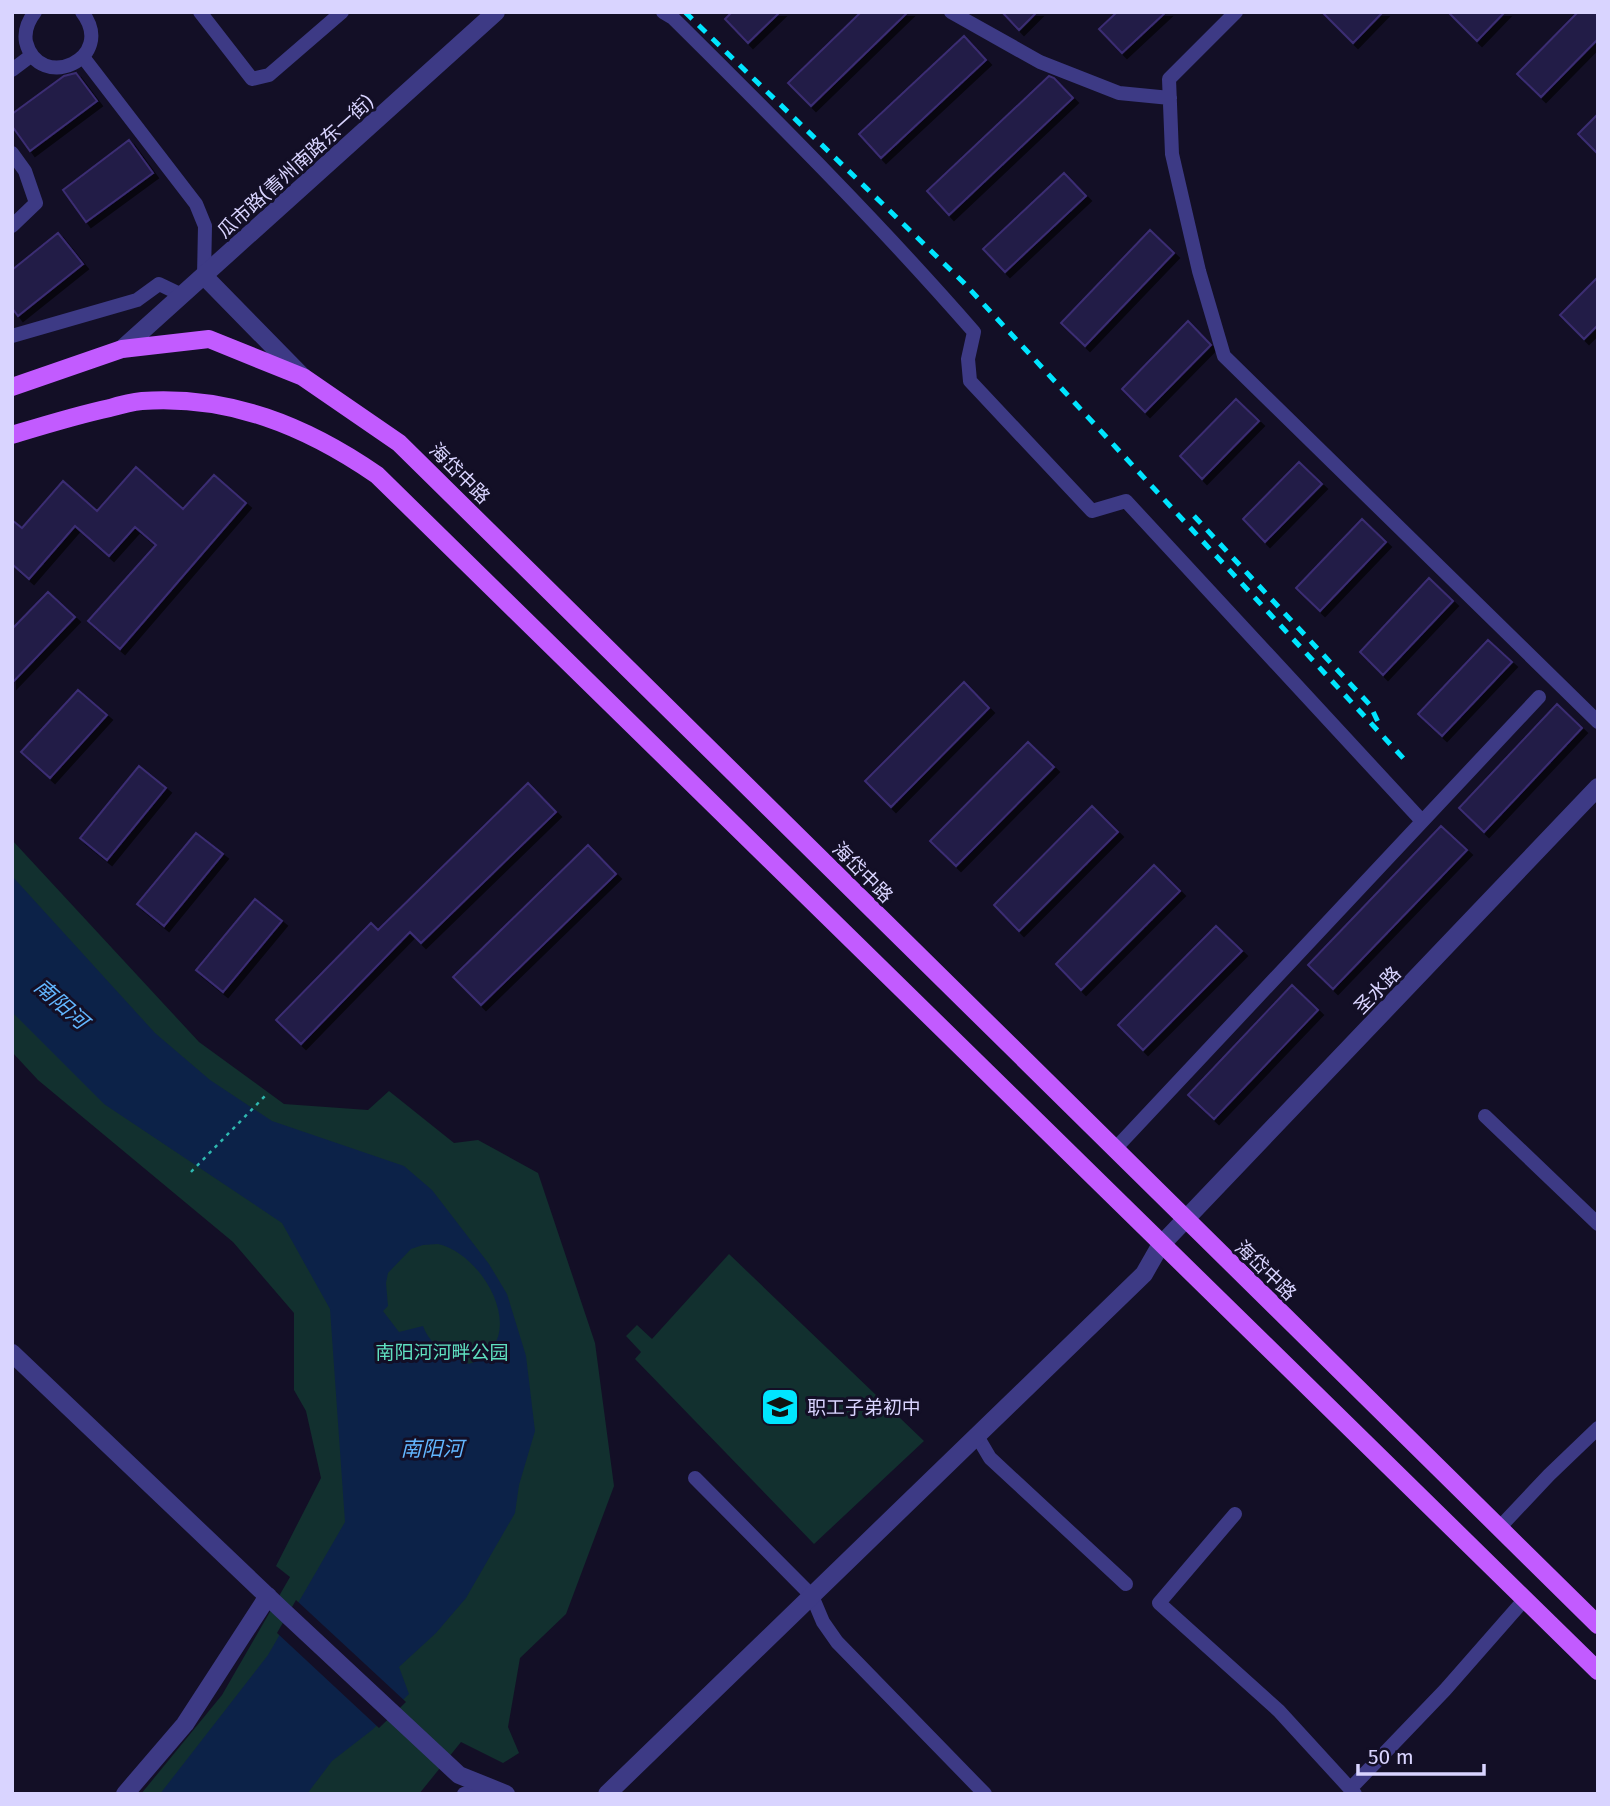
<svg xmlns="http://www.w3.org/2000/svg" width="1610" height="1806" font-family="'Fira Sans','Noto Sans SC',sans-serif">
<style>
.green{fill:#12302f}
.water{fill:#0c2248;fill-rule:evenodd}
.pier{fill:#130f26}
.building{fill:#241b47;stroke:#3b2d73;stroke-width:2;filter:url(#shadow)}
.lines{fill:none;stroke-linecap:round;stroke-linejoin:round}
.path{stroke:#2fb8b0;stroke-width:2.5;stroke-dasharray:3.5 5;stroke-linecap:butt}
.minor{stroke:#3d3a85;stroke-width:14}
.tertiary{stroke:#3d3a85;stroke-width:18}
.primary{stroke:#c25bff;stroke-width:18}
.rail{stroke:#00e5ff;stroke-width:5;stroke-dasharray:10 9;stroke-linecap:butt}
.labels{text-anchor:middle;stroke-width:6;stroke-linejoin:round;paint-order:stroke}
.street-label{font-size:19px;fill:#d9d4ff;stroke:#130f26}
.park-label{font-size:19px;fill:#5fe0c0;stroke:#130f26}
.poi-label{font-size:19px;fill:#d9d4ff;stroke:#130f26;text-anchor:start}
.water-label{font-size:21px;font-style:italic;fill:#62b6ff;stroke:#130f26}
</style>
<defs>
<filter id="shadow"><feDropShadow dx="5" dy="5" stdDeviation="0" flood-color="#0009"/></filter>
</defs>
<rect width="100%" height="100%" fill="#130f26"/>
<path class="green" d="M12,840L199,1042L284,1104L368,1110L389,1091L454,1143L478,1140L538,1173L595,1343L614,1486L566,1614L520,1658L508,1727L519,1753L503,1763L461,1742L419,1794H141L222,1695L290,1577L276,1566L321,1478L306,1411L294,1390V1313L233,1242L38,1080L12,1052Z
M729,1254L924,1441L814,1544L635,1359L641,1352L626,1336L637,1325L652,1339Z"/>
<path class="water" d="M12,876L155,1033L210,1080L272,1121L404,1166L432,1190L489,1264L507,1294L526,1356L535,1431L519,1485L515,1513L466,1598L436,1633L399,1667L409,1694L372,1730L332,1761L307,1794H160L268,1655L345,1522L330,1309L282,1223L104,1104L12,1012ZM438,1244C485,1254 533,1342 469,1364C449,1354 431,1348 423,1326L399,1332L383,1311L388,1306L386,1283L388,1273L411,1249L423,1245Z"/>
<path class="pier" d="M296,1600L406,1702L379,1728L277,1633Z"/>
<path class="building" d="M732,12H780L748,43L725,19Z
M861,12H908L811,106L788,83Z
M1002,12H1037L1019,30Z
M1117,12H1166L1122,53L1099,29Z
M1322,12H1383L1353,43Z
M1448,12H1505L1477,41Z
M1578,12H1598V39L1541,97L1517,74Z
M964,36L986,60L881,158L859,134Z
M76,73L97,101L30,151L12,126V114L64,76Z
M1049,76L1054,78L1073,98L949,215L927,191Z
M1598,114V154L1578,134Z
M129,140L153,173L86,222L63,190Z
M1064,173L1086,196L1005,272L983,249Z
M1150,230L1174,253L1085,346L1061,323Z
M58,233L83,264L18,316L12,308V270Z
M1598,277V325L1584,339L1560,315Z
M1188,321L1211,345L1145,412L1122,389Z
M1236,399L1259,421L1202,479L1180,456Z
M1299,462L1322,484L1265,542L1243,519Z
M136,467L183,509L214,475L246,503L120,649L88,621L156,545L135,527L109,556L75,526L29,579L12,564V520L22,528L63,481L97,511Z
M1362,519L1386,542L1320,611L1296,588Z
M1429,578L1453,601L1383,675L1360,652Z
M48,592L75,617L12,683V629Z
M1488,640L1512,662L1442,736L1418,714Z
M964,682L989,708L891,807L865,781Z
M78,690L107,715L50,778L21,752Z
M1557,704L1582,728L1484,832L1459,808Z
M1028,742L1054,767L956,866L930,841Z
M139,766L166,788L107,860L80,838Z
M528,783L556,812L421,943L410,932L301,1044L276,1020L371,923L378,930Z
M1092,806L1118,832L1019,931L994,905Z
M1441,826L1467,850L1333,989L1308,965Z
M196,833L223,854L164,926L137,904Z
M588,845L616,874L481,1005L453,977Z
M1154,865L1180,891L1081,990L1056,964Z
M255,899L282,921L223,992L196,970Z
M1216,926L1242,951L1143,1050L1118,1025Z
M1292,985L1318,1010L1214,1119L1188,1095Z"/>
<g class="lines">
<path class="path" d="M191,1172L265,1096"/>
<path class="minor" d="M35,12C28,21 24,31 26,42C39,93 118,59 82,12
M200,12L252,79L269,75L342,12
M663,12L673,18C776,120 879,223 974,332L968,359L970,381L1092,511L1126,501L1422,821
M951,12L1040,62L1119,93L1170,98
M1236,12L1169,79L1172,154L1199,271L1224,356L1598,722
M83,57L196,204L205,226L204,276
M12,70L32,55
M12,153L25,171L36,203L12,226
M12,336L137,300L159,284L182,295
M1485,1116L1598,1224
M1114,1150L1539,697
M977,1436L990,1458L1126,1584
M695,1478L812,1596L823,1622L837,1642L985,1794
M1235,1514L1159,1603L1279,1711L1355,1794
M1499,1528L1549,1475L1598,1428
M1351,1788L1445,1690L1524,1600
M464,1794L488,1786"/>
<path class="tertiary" d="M204,276L303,377
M122,349L496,12
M12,1353L281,1609L459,1775L506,1794
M125,1794L185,1724L268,1596
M607,1794L1144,1274L1160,1246L1598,787"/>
<path class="primary" d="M12,387L122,349L209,339L303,377L399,443L1598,1625
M12,435C45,425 77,415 110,408C120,405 131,402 142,401C230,395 306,426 377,475C785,872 1189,1274 1598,1671"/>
<path class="rail" d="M685,12L964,283L1404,759
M1194,516L1370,705L1378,722"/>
</g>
<defs>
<symbol id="school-square" viewBox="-11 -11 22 22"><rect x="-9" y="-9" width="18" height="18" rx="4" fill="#00e5ff" stroke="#130f26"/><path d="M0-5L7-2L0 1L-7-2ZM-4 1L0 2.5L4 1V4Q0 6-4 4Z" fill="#111"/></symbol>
</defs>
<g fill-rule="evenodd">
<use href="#school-square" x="758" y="1385" width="44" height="44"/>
</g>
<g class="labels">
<g class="street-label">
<text transform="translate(295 166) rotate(-42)" y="7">瓜市路(青州南路东一街)</text>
<text transform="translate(460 473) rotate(45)" y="7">海岱中路</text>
<text transform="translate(863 872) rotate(45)" y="7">海岱中路</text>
<text transform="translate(1377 990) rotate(-46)" y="7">圣水路</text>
<text transform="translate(1266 1270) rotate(44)" y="7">海岱中路</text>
</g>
<g class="park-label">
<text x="442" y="1359">南阳河河畔公园</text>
</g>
<g class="poi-label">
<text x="807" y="1414">职工子弟初中</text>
</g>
<g class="water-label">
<text transform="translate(61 1004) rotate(41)" y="7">南阳河</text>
<text x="432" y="1456">南阳河</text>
</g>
</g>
<rect width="1610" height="1806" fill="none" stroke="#d9d4ff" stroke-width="28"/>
<path d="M1358 1764v10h126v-10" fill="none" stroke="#d9d4ff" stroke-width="3.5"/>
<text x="1368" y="1764" font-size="21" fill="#d9d4ff" stroke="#130f26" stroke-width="5" paint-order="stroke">50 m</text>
</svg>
